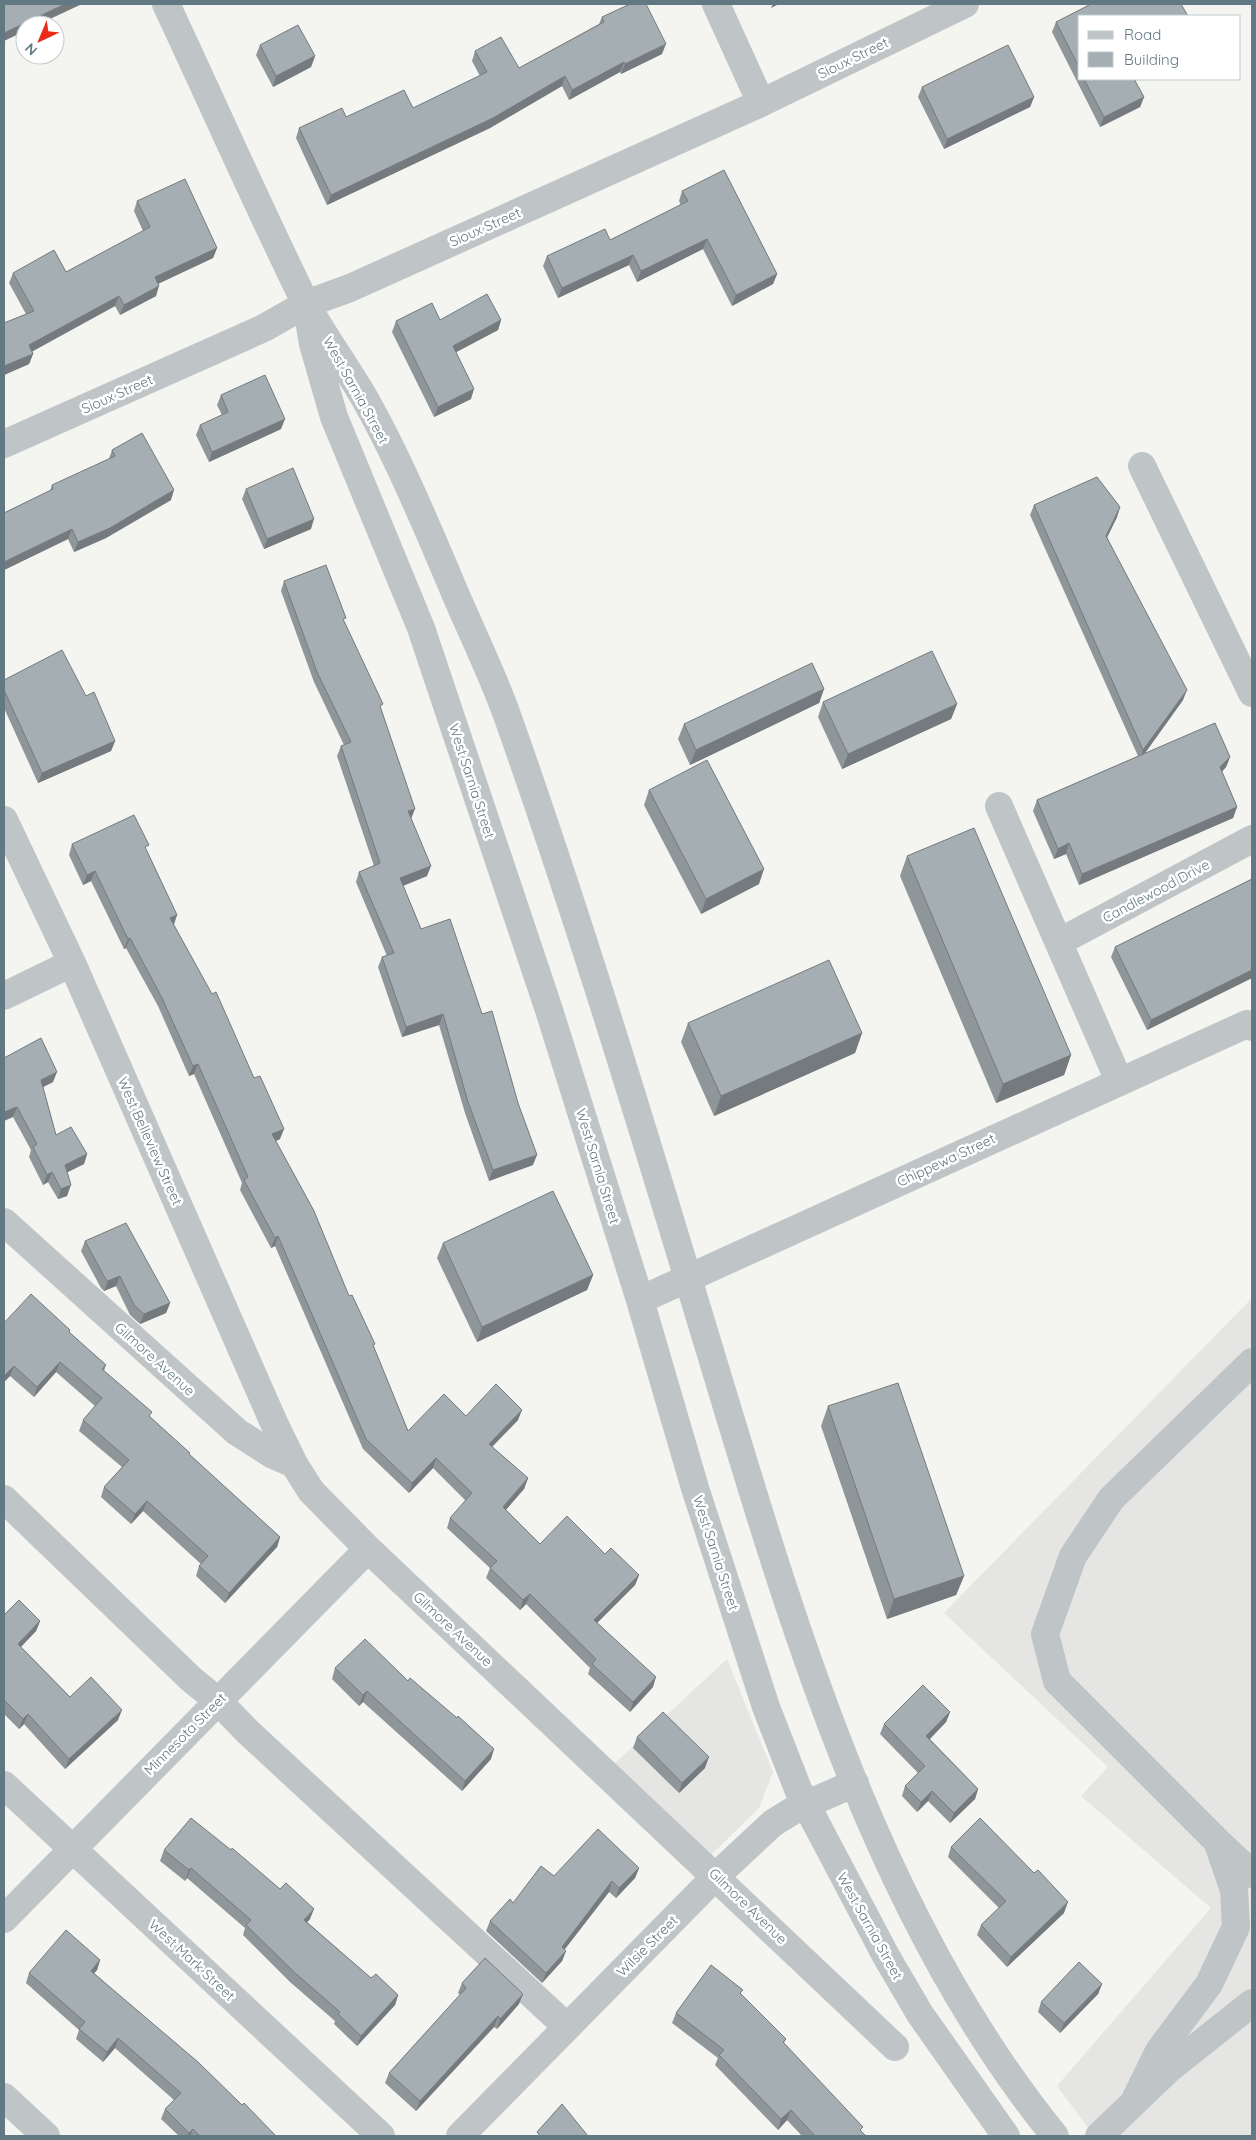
<svg xmlns="http://www.w3.org/2000/svg" width="1256" height="2140" font-family="Quicksand,sans-serif">
<style>
.built{fill:#e5e5e3}
.lines{fill:none;stroke-linecap:round;stroke-linejoin:round}
.minor{stroke:#bfc4c6;stroke-width:28}
.wall{fill:#8e969a}
.shaded-wall{fill:#747a7d}
.building{fill:#a5afb3;stroke:#747a7d}
.labels{text-anchor:middle;stroke-width:5;stroke-linejoin:round;paint-order:stroke}
.street-label{font-size:14px;fill:#627882;stroke:#fff}
</style>
<rect width="100%" height="100%" fill="#f4f4f0"/>
<path class="built" d="M1252,1298V2136H1094L1057,2086L1211,1908L1081,1796L1108,1767L944,1613Z
M727,1659L773,1772L759,1808L711,1855L614,1764Z"/>
<g class="lines">
<path class="minor" d="M166,4C212,102 256,202 304,300C322,334 346,366 365,399C400,461 430,534 458,600C475,639 494,678 508,718C582,927 646,1140 710,1351C791,1619 876,1917 1055,2136
M716,4L761,103
M309,320L313,344L334,417L421,628L549,1010L640,1300L695,1488L766,1707L798,1789L886,1956L920,2014L1006,2136
M4,444L264,328L306,304L350,288L761,103L965,4
M1142,466L1252,693
M999,806L1119,1081
M4,820L72,963L274,1423L294,1464L311,1491L368,1549L895,2047
M1059,942L1252,839
M4,996L72,963
M4,1222L237,1432L273,1455L294,1464
M640,1300L1247,1024L1252,1027
M4,1499L191,1679L218,1701L248,1732L567,2027
M4,1785L381,2136
M1219,1843L1252,1874
M4,1919L368,1549
M4,2097L46,2136
M1135,2100L1159,2051L1209,1984L1236,1927L1234,1890L1217,1841L1057,1681L1045,1634L1073,1556L1111,1499L1252,1362
M460,2136L716,1876L773,1823L794,1810L855,1783
M1099,2136L1170,2068L1252,2003"/>
</g>
<path class="wall" d="M1080,16V79H1140L1135,81L1144,97L1140,107L1100,127L1052,32L1056,22Z
M602,17L662,54L621,74L620,72L569,100L562,86L490,128L327,205L296,138L299,128L346,117L413,108L480,76L472,61L475,51L519,68L599,24Z
M260,45L315,56L311,67L273,87L256,55Z
M922,87L1034,97L1030,107L944,149L918,97Z
M682,191L777,274L773,284L732,306L703,249L637,282L629,265L558,298L543,266L547,256L610,240L681,205L679,201Z
M137,201L217,248L213,258L158,284L156,296L120,315L115,306L32,351L33,354L29,364L4,375V323L26,314L9,283L13,273L66,272L143,231L134,211Z
M440,320H501L498,330L456,352L471,399L434,417L392,332L396,321Z
M221,395L281,429L209,462L196,435L200,425L222,415L217,405Z
M112,450L171,500L106,538L74,552L68,539L4,570V513L50,491L52,485L109,459Z
M246,489L311,529L264,549L242,499Z
M1034,505L1120,507L1117,517L1107,537L1183,700L1145,753L1230,757L1226,767L1222,772L1237,807L1233,818L1079,885L1066,854L1054,859L1033,811L1037,800L1138,756L1030,515Z
M284,581L344,622L381,709L427,876L403,886L421,929L533,1165L489,1181L465,1113L439,1025L402,1037L378,967L382,957L387,956L356,882L359,872L374,866L337,756L341,746L344,745L314,682L281,591Z
M4,680L86,696L115,741L111,751L38,783L4,708Z
M824,689L819,703L690,765L678,739L684,724Z
M823,702L957,704L951,719L842,769L818,717Z
M649,790L759,884L701,914L644,805Z
M72,844L147,851L177,915L174,925L280,1139L276,1141L349,1296L374,1348L408,1431L466,1416L518,1420L492,1447L528,1478L524,1489L505,1510L540,1544L605,1554L639,1575L635,1585L597,1623L653,1687L630,1712L588,1674L590,1668L526,1604L520,1610L486,1578L490,1568L447,1528L450,1518L466,1501L433,1468L409,1493L363,1449L275,1246L271,1248L240,1190L242,1183L194,1074L189,1076L158,1006L126,948L124,949L91,881L83,885L69,855Z
M907,856L1071,1055L1064,1075L996,1103L900,876Z
M1252,879V978L1147,1030L1111,957L1115,947Z
M688,1023L862,1033L855,1053L714,1116L681,1042Z
M4,1058L53,1082L43,1087L56,1135L87,1154L84,1164L67,1172V1196L58,1199L48,1182L43,1185L29,1157L31,1150L13,1117Z
M85,1241L170,1303L166,1313L140,1324L130,1315L116,1286L104,1291L101,1288L81,1251Z
M443,1243L593,1275L587,1290L477,1342L437,1258Z
M4,1323L70,1333L106,1365L104,1371L189,1455L280,1537L277,1547L225,1603L196,1576L199,1566L201,1564L143,1511L131,1524L101,1497L104,1487L122,1467L79,1431L83,1420L95,1406L56,1372L34,1397L10,1376L4,1382Z
M828,1406L964,1576L956,1595L887,1619L821,1426Z
M4,1615L40,1621L36,1631L21,1647L70,1697L118,1720L65,1769L24,1724L19,1729L4,1714Z
M335,1668L408,1681L491,1759L462,1791L363,1702L359,1706L332,1679Z
M950,1712L946,1722L930,1739L978,1789L975,1799L950,1823L928,1801L917,1812L902,1796L905,1786L918,1773L880,1734L884,1724Z
M637,1737L705,1768L679,1793L633,1748Z
M951,1847L1064,1913L1007,1967L977,1935L981,1925L999,1908L948,1857Z
M164,1850L310,1919L307,1922L371,1978L398,1995L395,2005L357,2046L334,2024L335,2021L290,1982L243,1935L245,1928L187,1878L185,1881L160,1861Z
M639,1868L635,1878L616,1898L609,1892L564,1950L566,1951L562,1961L542,1983L486,1931L490,1921L513,1903L554,1876Z
M100,1960L97,1970L94,1973L242,2105L276,2136H179L161,2119L165,2109L174,2100L115,2048L103,2062L76,2039L79,2030L26,1983L29,1973Z
M462,1983L519,2004L497,2029L494,2027L416,2111L385,2083L389,2073L460,1995L458,1993Z
M1102,1984L1098,1994L1060,2033L1038,2012L1041,2002Z
M741,1994L786,2039L784,2043L861,2131L866,2136H802L787,2120L778,2130L715,2065L718,2058L672,2023L676,2013Z"/>
<path class="shaded-wall" d="M65,4H82L37,25H25V31L4,41V33Z
M773,4H779L771,8Z
M666,44L662,54L621,74L625,64Z
M315,56L311,67L273,87L276,76Z
M624,62L620,72L569,100L572,90Z
M565,76L562,86L490,128L327,205L331,195Z
M1034,97L1030,107L944,149L947,139Z
M1144,97L1140,107L1100,127L1104,117Z
M707,239L703,249L637,282L641,271Z
M217,248L213,258L151,287L155,277Z
M633,255L629,265L558,298L562,288Z
M777,274L773,284L732,306L736,295Z
M159,286L156,296L120,315L124,305Z
M119,296L115,306L26,355L29,345Z
M501,320L498,330L449,356L453,346Z
M33,354L29,364L4,375V366Z
M474,389L471,399L434,417L438,407Z
M285,419L281,429L209,462L212,452Z
M174,490L171,500L106,538L74,552L78,542Z
M1120,507L1117,517L1103,546L1106,536Z
M314,519L311,529L264,549L267,539Z
M72,529L68,539L4,570V562Z
M824,689L819,703L690,765L696,750Z
M1187,690L1183,700L1140,760L1143,750Z
M957,704L951,719L842,769L848,754Z
M115,741L111,751L38,783L42,773Z
M1230,757L1226,767L1216,777L1220,767Z
M1237,807L1233,818L1079,885L1082,874Z
M415,809L411,819L404,821L408,811Z
M1069,843L1066,854L1054,859L1058,849Z
M431,866L427,876L397,888L400,878Z
M764,869L759,884L701,914L706,899Z
M95,871L91,881L83,885L87,875Z
M177,915L173,925L170,918Z
M130,938L126,948L124,949L128,939Z
M1252,970V978L1147,1030L1151,1020Z
M443,1014L439,1025L402,1037L406,1027Z
M862,1033L855,1053L714,1116L721,1096Z
M1071,1055L1064,1075L996,1103L1003,1084Z
M198,1064L194,1074L189,1076L193,1066Z
M57,1072L53,1082L37,1090L41,1080Z
M17,1107L13,1117L4,1121V1112Z
M284,1129L280,1139L269,1144L272,1134Z
M87,1154L84,1164L62,1175L65,1165Z
M537,1155L533,1165L489,1181L493,1170Z
M52,1172L48,1182L43,1185L47,1175Z
M71,1185L67,1196L58,1199L61,1189Z
M278,1236L275,1246L271,1248L275,1238Z
M593,1275L587,1290L477,1342L482,1327Z
M120,1276L116,1286L104,1291L108,1281Z
M170,1303L166,1313L140,1324L144,1314Z
M60,1362L56,1372L34,1397L37,1387Z
M14,1366L10,1376L4,1382V1376Z
M522,1410L518,1420L485,1454L489,1444Z
M436,1458L433,1468L409,1493L412,1483Z
M528,1478L524,1489L499,1518L503,1507Z
M147,1501L143,1511L131,1524L135,1514Z
M280,1537L277,1547L225,1603L229,1593Z
M639,1575L635,1585L590,1630L594,1620Z
M964,1576L956,1595L887,1619L894,1599Z
M530,1594L526,1604L520,1610L523,1600Z
M40,1621L36,1631L14,1654L18,1644Z
M656,1677L653,1687L630,1712L633,1702Z
M367,1691L363,1702L359,1706L363,1695Z
M122,1710L118,1720L65,1769L69,1759Z
M950,1712L946,1722L923,1746L926,1736Z
M28,1714L24,1724L19,1729L23,1719Z
M494,1749L491,1759L462,1791L465,1781Z
M709,1757L705,1768L679,1793L682,1783Z
M978,1789L975,1799L950,1823L954,1813Z
M932,1791L928,1801L917,1812L921,1802Z
M191,1868L187,1878L185,1881L189,1870Z
M639,1868L635,1878L616,1898L619,1888Z
M612,1881L609,1892L558,1958L562,1947Z
M1068,1902L1064,1913L1007,1967L1011,1957Z
M314,1909L310,1919L300,1930L304,1920Z
M566,1951L562,1961L542,1983L546,1973Z
M100,1960L97,1970L87,1981L91,1971Z
M1102,1984L1098,1994L1060,2033L1064,2023Z
M523,1994L519,2004L497,2029L500,2019Z
M398,1995L395,2005L357,2046L361,2036Z
M498,2016L494,2027L416,2111L420,2101Z
M118,2038L115,2048L103,2062L107,2052Z
M791,2110L787,2120L778,2130L781,2119Z
M193,2129L190,2136H188L189,2133Z"/>
<path class="building" d="M4,4H65L4,33Z
M630,4H646L666,44L625,64L624,62L572,90L565,76L493,118L331,195L299,128L342,108L346,117L404,90L413,108L487,72L475,51L501,37L519,68L604,22L602,17Z
M1091,4H1181L1188,16H1080V69L1056,22Z
M298,25L315,56L276,76L260,45Z
M1008,45L1034,97L947,139L922,87Z
M1084,79H1134L1144,97L1104,117Z
M724,170L777,274L736,295L707,239L641,271L633,255L562,288L547,256L605,229L610,240L688,201L682,191Z
M185,179L217,248L155,277L159,286L124,305L119,296L29,345L33,354L4,366V323L34,311L13,273L54,250L66,272L150,227L137,201Z
M487,294L501,320L453,346L474,389L438,407L396,321L432,303L440,320Z
M265,375L285,419L212,452L200,425L228,412L221,395Z
M142,433L174,490L110,528L78,542L72,529L4,562V513L53,489L52,485L115,456L112,450Z
M293,468L314,519L267,539L246,489Z
M1097,477L1120,507L1106,536L1187,690L1143,750L1034,505Z
M326,565L346,618L343,619L383,704L380,706L415,809L408,811L431,866L400,878L421,929L450,919L482,1014L492,1011L518,1103L537,1155L493,1170L468,1102L443,1014L406,1027L382,957L394,953L359,872L380,863L341,746L351,742L317,672L284,581Z
M62,650L86,696L94,692L115,741L42,773L4,690V680Z
M932,651L957,704L848,754L823,702Z
M812,663L824,689L696,750L684,724Z
M1215,723L1230,757L1220,767L1237,807L1082,874L1069,843L1058,849L1037,800Z
M707,760L764,869L706,899L649,790Z
M134,815L149,845L145,847L177,915L170,918L212,994L216,992L254,1078L260,1076L284,1129L272,1134L314,1211L349,1296L352,1295L375,1344L373,1345L408,1431L444,1394L466,1416L496,1384L522,1410L489,1444L528,1478L503,1507L540,1544L567,1516L605,1554L611,1548L639,1575L594,1620L656,1677L633,1702L592,1664L596,1659L530,1594L523,1600L490,1568L497,1561L450,1518L472,1493L436,1458L412,1483L366,1439L278,1236L275,1238L244,1180L248,1177L198,1064L193,1066L161,996L130,938L128,939L95,871L87,875L72,844Z
M974,828L1071,1055L1003,1084L907,856Z
M1252,879V970L1151,1020L1115,947Z
M829,960L862,1033L721,1096L688,1023Z
M41,1038L57,1072L41,1080L56,1135L71,1127L87,1154L65,1165L71,1185L61,1189L52,1172L47,1175L33,1147L37,1144L17,1107L4,1112V1058Z
M553,1191L593,1275L482,1327L443,1243Z
M126,1223L170,1303L144,1314L134,1305L120,1276L108,1281L105,1278L85,1241Z
M31,1294L70,1330L69,1332L106,1365L102,1369L152,1412L149,1416L190,1453L189,1454L280,1537L229,1593L199,1566L208,1556L147,1501L135,1514L104,1487L129,1460L83,1420L102,1398L60,1362L37,1387L14,1366L4,1376V1323Z
M898,1383L964,1576L894,1599L828,1406Z
M19,1600L40,1621L18,1644L70,1697L91,1677L122,1710L69,1759L28,1714L23,1719L4,1700V1615Z
M365,1639L408,1681L410,1678L457,1718L458,1716L494,1749L465,1781L367,1691L363,1695L335,1668Z
M923,1685L950,1712L926,1736L978,1789L954,1813L932,1791L921,1802L905,1786L925,1766L884,1724Z
M663,1712L709,1757L682,1783L637,1737Z
M191,1818L231,1850L232,1848L280,1889L286,1883L314,1909L304,1920L371,1978L376,1974L398,1995L361,2036L338,2014L340,2012L294,1972L246,1925L251,1920L191,1868L189,1870L164,1850Z
M980,1818L1034,1873L1038,1870L1068,1902L1011,1957L981,1925L1006,1901L951,1847Z
M598,1829L639,1868L619,1888L612,1881L562,1947L566,1951L546,1973L490,1921L510,1899L513,1903L541,1866L554,1876Z
M66,1930L100,1960L91,1971L198,2062L242,2105L244,2103L276,2136H200L193,2129L189,2133L165,2109L181,2093L118,2038L107,2052L79,2029L85,2022L29,1973Z
M485,1958L523,1994L500,2019L498,2016L420,2101L389,2073L466,1988L462,1983Z
M1079,1962L1102,1984L1064,2023L1041,2002Z
M711,1965L743,1990L740,1993L786,2039L783,2042L863,2127L860,2130L866,2136H815L791,2110L781,2119L719,2055L724,2050L676,2013Z
M562,2104L588,2136H540L537,2132Z"/>
<g class="labels">
<g class="street-label">
<text transform="translate(853 58) rotate(-26)" y="5">Sioux Street</text>
<text transform="translate(485 227) rotate(-24)" y="5">Sioux Street</text>
<text transform="translate(356 390) rotate(61)" y="5">West Sarnia Street</text>
<text transform="translate(117 394) rotate(-24)" y="5">Sioux Street</text>
<text transform="translate(472 781) rotate(72)" y="5">West Sarnia Street</text>
<text transform="translate(1156 891) rotate(-28)" y="5">Candlewood Drive</text>
<text transform="translate(150 1141) rotate(66)" y="5">West Belleview Street</text>
<text transform="translate(946 1160) rotate(-25)" y="5">Chippewa Street</text>
<text transform="translate(598 1166) rotate(73)" y="5">West Sarnia Street</text>
<text transform="translate(155 1359) rotate(42)" y="5">Gilmore Avenue</text>
<text transform="translate(716 1553) rotate(72)" y="5">West Sarnia Street</text>
<text transform="translate(453 1629) rotate(43)" y="5">Gilmore Avenue</text>
<text transform="translate(185 1734) rotate(-45)" y="5">Minnesota Street</text>
<text transform="translate(748 1906) rotate(44)" y="5">Gilmore Avenue</text>
<text transform="translate(870 1926) rotate(61)" y="5">West Sarnia Street</text>
<text transform="translate(647 1946) rotate(-45)" y="5">Wilsie Street</text>
<text transform="translate(192 1960) rotate(43)" y="5">West Mark Street</text>
</g>
</g>
<rect width="1256" height="2140" fill="none" stroke="#627882" stroke-width="10"/>
<rect x="1078" y="15" width="162" height="65" fill="#ffffff" stroke="#c0c9cd"/>
<rect x="1088" y="31" width="25" height="8" fill="#bfc4c6" stroke="#c0c9cd"/>
<text x="1124" y="40" font-size="15" fill="#627882">Road</text>
<rect x="1088" y="52" width="25" height="15" fill="#a5afb3" stroke="#c0c9cd"/>
<text x="1124" y="65" font-size="15" fill="#627882">Building</text>
<g transform="translate(40 40) rotate(224)"><circle r="24" fill="#ffffff" stroke="#c0c9cd"/>
<path d="M0-4L9 19L0 12L-9 19Z" fill="#eb2c19"/>
<text y="-8" font-size="14" font-weight="bold" text-anchor="middle" fill="#627882">N</text>
</g>
</svg>
